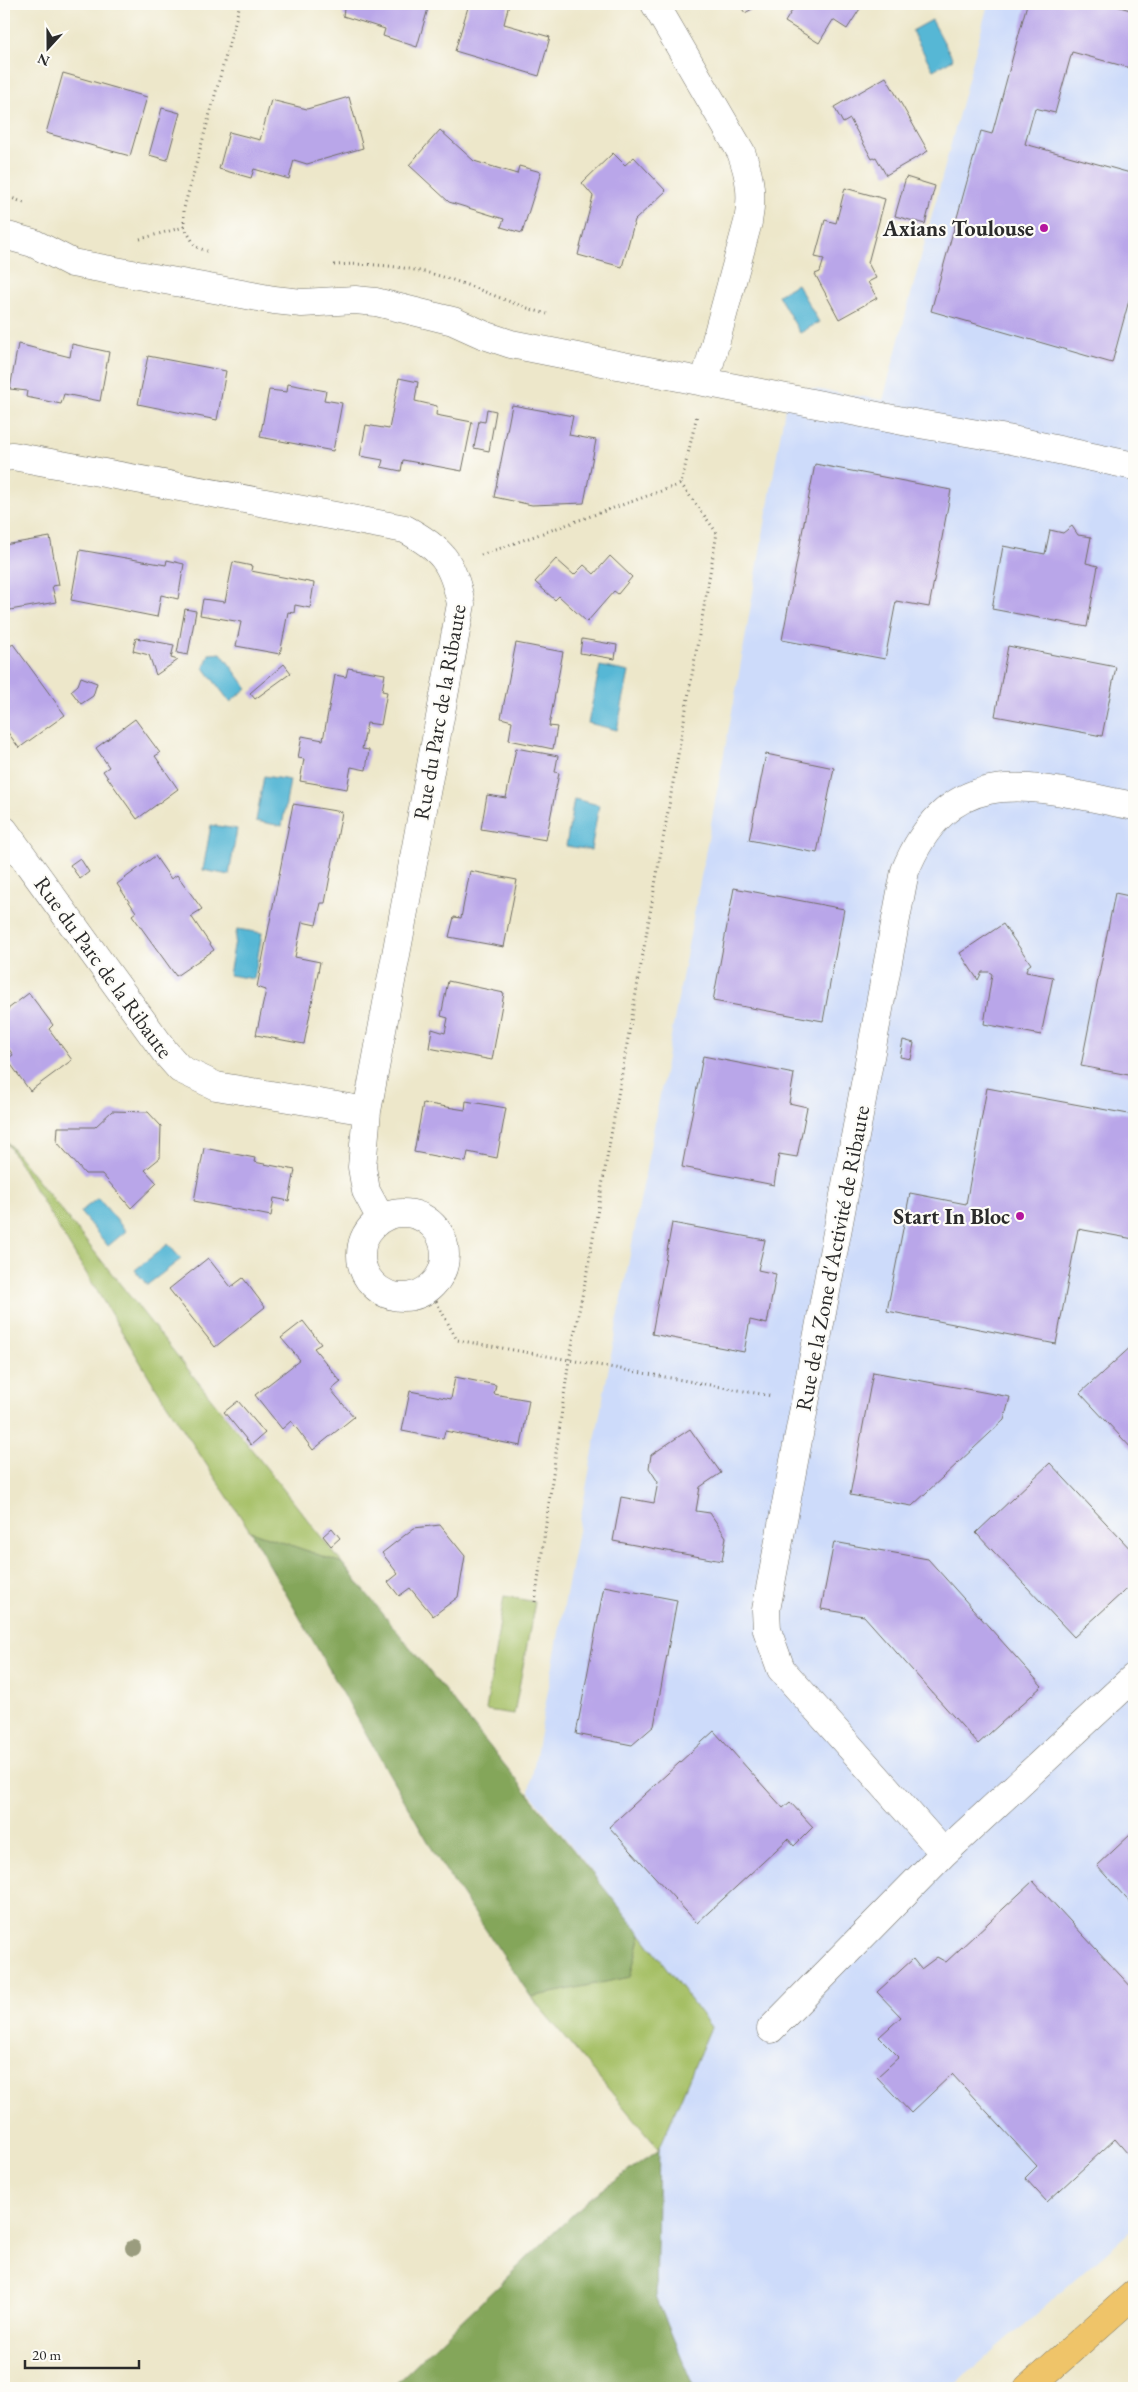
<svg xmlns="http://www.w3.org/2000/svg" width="1138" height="2392" font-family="'EB Garamond',serif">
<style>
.built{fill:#cddbfa}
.green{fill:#a5bf65;stroke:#687548}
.forest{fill:#84a65a;stroke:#586842}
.water{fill:#56b7d5;stroke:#407180}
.building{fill:#b9a6e9}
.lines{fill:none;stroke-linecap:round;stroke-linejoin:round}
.minor-casing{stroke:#6f6d63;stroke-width:29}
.major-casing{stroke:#6f6d63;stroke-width:29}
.path{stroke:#6f6d63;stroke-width:3;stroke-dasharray:1 4;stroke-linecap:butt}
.minor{stroke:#fff;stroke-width:28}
.major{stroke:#efc469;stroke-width:28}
.tree{fill:#9a9c7e}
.poi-dot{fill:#b5179e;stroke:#fdfcf7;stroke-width:2}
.labels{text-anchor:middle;stroke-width:4.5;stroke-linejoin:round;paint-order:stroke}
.poi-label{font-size:22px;font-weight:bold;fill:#2b2b2b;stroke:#fdfcf7;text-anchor:end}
.street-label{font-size:22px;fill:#2b2b2b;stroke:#fdfcf7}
</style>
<rect width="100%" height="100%" fill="#fdfcf7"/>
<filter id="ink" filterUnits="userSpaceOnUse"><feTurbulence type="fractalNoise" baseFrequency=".02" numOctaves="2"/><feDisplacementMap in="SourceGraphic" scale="10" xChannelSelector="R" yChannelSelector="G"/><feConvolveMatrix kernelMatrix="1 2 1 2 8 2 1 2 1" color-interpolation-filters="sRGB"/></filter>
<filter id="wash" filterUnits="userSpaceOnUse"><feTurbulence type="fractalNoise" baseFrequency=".0096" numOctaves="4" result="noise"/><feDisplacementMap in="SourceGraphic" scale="20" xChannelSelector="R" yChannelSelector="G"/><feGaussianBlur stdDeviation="1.12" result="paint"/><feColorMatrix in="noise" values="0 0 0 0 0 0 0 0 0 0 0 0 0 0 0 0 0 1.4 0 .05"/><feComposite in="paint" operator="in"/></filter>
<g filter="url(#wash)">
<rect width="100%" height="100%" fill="#ede7ca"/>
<path class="built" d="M988,4H1134V2228L951,2388H694L656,2297L659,2149L711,2027L641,1934L529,1792L737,685L789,385L883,400Z"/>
<path class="green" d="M4,1138L342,1563L250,1531L153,1383Z
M504,1596L535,1602L514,1714L486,1710Z
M641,1934L711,2027L659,2149L531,1997L630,1977Z"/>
<path class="forest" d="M250,1531L342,1563L641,1934L630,1977L531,1997L438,1859Z
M659,2149L656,2297L694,2388H391L588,2200Z"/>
<path class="water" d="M932,20L953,59L933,70L912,31Z
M797,284L819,322L800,333L778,295Z
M221,653L247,688L230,702L204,668L209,654Z
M600,666L629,672L617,730L588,723Z
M264,776L290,780L282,826L256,821Z
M574,799L599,805L591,850L566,846Z
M211,825L237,829L229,875L203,870Z
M237,929L262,933L254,979L229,975Z
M98,1198L126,1231L108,1246L80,1212Z
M168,1244L181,1259L147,1285L135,1270Z"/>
<g id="blocks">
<path class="building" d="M327,4H424L429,5L417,47L383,36L385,29L343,16L344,9Z
M469,4H509L504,24L550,37L539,76L455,51Z
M739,4H761L745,13Z
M785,4H863L847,29L833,20L819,43L785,22L793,9Z
M1027,4H1109L1134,11V69L1072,52L1055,113L1035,108L1025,144L1134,174V282L1112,363L931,311L981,131L992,134Z
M63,73L147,97L130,156L46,133Z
M886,77L928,151L886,175L876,157L872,159L850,119L843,123L834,107Z
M349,97L363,148L307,164L294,160L289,179L254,169L251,178L219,169L229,132L260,140L271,100L307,109Z
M162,108L180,113L167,160L149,155Z
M440,130L474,161L517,174L519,166L541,172L522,233L501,227L504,219L449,202L409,165Z
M613,153L625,165L634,157L666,191L635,220L622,267L578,255L593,196L582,183Z
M906,177L935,186L925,224L895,216Z
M845,188L885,199L868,263L876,278L868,282L877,298L839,319L815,274L820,272L824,259L815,257L825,220L836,223Z
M18,344L70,357L72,344L109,352L100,401L64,394L61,404L26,397L27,391L10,389Z
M148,356L226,371L217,420L138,404Z
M399,378L418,382L415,401L437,406L436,415L472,422L462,471L403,460L401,471L381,467L383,460L360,456L366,425L389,429Z
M288,384L326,391L324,400L342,403L333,451L260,437L269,390L287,392Z
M512,405L573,416L569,435L596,440L584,503L532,505L494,497Z
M487,409L496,411L489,451L474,448L479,421L485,422Z
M815,464L951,490L929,607L896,601L885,659L782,640Z
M1072,526L1078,535L1091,537L1086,563L1098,566L1087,627L992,609L1003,546L1045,554L1050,530L1063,533Z
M50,537L59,585L52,586L56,602L10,610L7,594H4V545Z
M80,550L166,565L167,560L184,564L178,599L161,595L157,617L71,600Z
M610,556L632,577L618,594L614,591L587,622L559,596L555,600L535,582L556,559L574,575L584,565L594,574Z
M233,562L252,566L251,571L314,583L310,608L295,605L294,613L288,612L280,654L236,646L241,622L200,615L203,599L225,602Z
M185,609L196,611L188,655L177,653Z
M136,638L174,645L171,658L178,660L156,675L149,655L133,651Z
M582,639L617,645L615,659L580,653Z
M516,643L563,652L549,726L557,727L553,749L509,740L512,721L501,718Z
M13,644L65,715L19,748L4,727V650Z
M1008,646L1116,667L1102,736L995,716Z
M284,664L291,673L255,699L250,693Z
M348,668L385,674L382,691L387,692L381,725L367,723L362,749L369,750L366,770L351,767L347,789L300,781L304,759L298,758L302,736L323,740L335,675L346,677Z
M81,677L97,683L93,696L81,704L71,691L78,685Z
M135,719L160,753L155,756L178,789L137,819L103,771L109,767L96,748Z
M516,748L558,756L555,772L559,773L546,840L481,829L487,795L506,798Z
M766,754L834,768L817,853L749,840Z
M293,804L342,812L325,903H321L316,925L302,922L295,957L320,962L304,1044L256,1035L266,990L257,987Z
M155,856L171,879L177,875L202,909L191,916L214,950L176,976L132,915L136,912L117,884Z
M80,858L89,872L80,879L70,865Z
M470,871L517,880L504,947L449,937L454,917L461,918Z
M734,888L844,909L823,1021L713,1001Z
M1115,893L1134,897V1076L1081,1066Z
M1003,924L1031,964L1027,967L1026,972L1053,977L1041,1035L984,1024L992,974L989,972H982L978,980L960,953Z
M448,981L504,993L492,1060L429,1048L432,1029L445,1033L448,1018L441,1016Z
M29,993L53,1025L49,1029L72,1060L30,1091L7,1059L13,1055L4,1042V1012Z
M903,1040L914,1043L911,1059L900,1057Z
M703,1056L794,1074L789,1103L807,1107L797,1157L779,1154L774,1185L682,1167Z
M987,1088L1134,1115V1239L1078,1229L1056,1344L887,1311L910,1193L966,1204Z
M466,1101L506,1108L497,1158L468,1152L466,1162L414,1152L423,1103L465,1110Z
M112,1111L148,1112L161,1126L160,1158L145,1170L157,1183L131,1208L102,1174H85L57,1142L58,1127H95Z
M204,1148L255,1158L254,1162L295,1170L289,1201L274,1198L271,1216L194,1201Z
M672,1223L765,1240L758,1270L776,1274L767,1324L750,1320L744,1352L652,1334Z
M208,1258L231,1287L243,1278L265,1307L215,1347L169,1289Z
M303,1321L321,1344L314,1348L341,1382L331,1390L354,1417L313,1450L291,1421L282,1429L255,1395L300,1360L281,1338Z
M1134,1344V1451L1080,1393Z
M873,1372L1010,1397L1004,1420L912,1506L850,1495Z
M455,1377L496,1385L494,1394L529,1400L521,1446L445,1431L443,1439L402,1431L410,1391L451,1399Z
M238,1401L265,1433L251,1445L224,1412Z
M690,1429L721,1473L700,1487L696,1511L710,1513L726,1537L722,1561L613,1541L621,1497L654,1503L658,1482L649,1468L651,1455Z
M1050,1463L1134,1553V1582L1074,1637L976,1533Z
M440,1525L465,1556L458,1597L433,1616L410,1588L399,1596L388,1582L398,1574L382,1553L414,1528Z
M332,1528L340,1538L331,1546L323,1536Z
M834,1542L928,1559L1042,1686L978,1744L864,1616L821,1609Z
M604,1586L677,1600L654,1726L632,1745L576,1734Z
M714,1731L783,1808L790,1802L813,1827L794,1846L788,1839L697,1923L609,1827Z
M1131,1834L1134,1837V1907L1097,1866Z
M1033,1881L1134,1990V2161L1115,2139L1047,2202L1025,2178L1037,2166L952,2074L911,2113L877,2077L899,2057L879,2037L901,2017L877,1992L913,1959L921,1969L937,1957L946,1962Z"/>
</g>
</g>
<g filter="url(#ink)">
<use href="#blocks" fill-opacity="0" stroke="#6f6d63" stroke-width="1"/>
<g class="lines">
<defs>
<path id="minor" d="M655,4L741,152C750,176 753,196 748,222L705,381
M4,235L33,243L72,263L274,300L302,303L355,300L376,302L453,321L484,335L511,344L908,422L1007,439L1134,466
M4,457L13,456L405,529C442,549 453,562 461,604L367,1111L216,1086L180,1069L165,1052L4,830
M1134,806C1038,788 952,755 905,871L766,1610L767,1630L781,1669L944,1853L1134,1677
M367,1111L362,1167L366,1191L381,1219
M361 1255a42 42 0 1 1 84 0a42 42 0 1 1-84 0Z
M771,2029L944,1853"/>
<path id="major" d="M1028,2388L1134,2294"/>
</defs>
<use href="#minor" class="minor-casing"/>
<use href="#major" class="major-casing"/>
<path class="path" d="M4,195L27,204
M184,227V208L240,4
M140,239L184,227L196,247L207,251
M334,265C375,262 422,268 461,283C490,293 517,306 547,314
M481,555L681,484L697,415
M429,1288L457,1340L772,1396
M535,1602L569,1360L586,1277L717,533L681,484"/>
<use href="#minor" class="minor"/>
<use href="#major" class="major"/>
</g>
<circle class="tree" cx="133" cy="2248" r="8"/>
</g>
<g class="poi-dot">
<circle cx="1044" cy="228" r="5"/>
<circle cx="1020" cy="1216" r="5"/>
</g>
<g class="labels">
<g class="poi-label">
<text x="1034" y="236">Axians Toulouse</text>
<text x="1010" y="1224">Start In Bloc</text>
</g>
<g class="street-label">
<text transform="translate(439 712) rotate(-80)" y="8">Rue du Parc de la Ribaute</text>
<text transform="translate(104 967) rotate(54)" y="8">Rue du Parc de la Ribaute</text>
<text transform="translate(832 1258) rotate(-79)" y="8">Rue de la Zone d'Activité de Ribaute</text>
</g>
</g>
<rect width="1138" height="2392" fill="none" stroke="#fdfcf7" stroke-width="20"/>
<g transform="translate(48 48) rotate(201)" stroke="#fdfcf7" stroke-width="4" paint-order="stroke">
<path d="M0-4L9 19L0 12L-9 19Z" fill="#2b2b2b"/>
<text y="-8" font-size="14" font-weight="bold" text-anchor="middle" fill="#2b2b2b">N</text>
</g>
<path d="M25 2360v8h114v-8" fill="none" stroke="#2b2b2b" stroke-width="2.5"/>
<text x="32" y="2360" font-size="15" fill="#2b2b2b" stroke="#fdfcf7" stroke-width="4" paint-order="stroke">20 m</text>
</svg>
